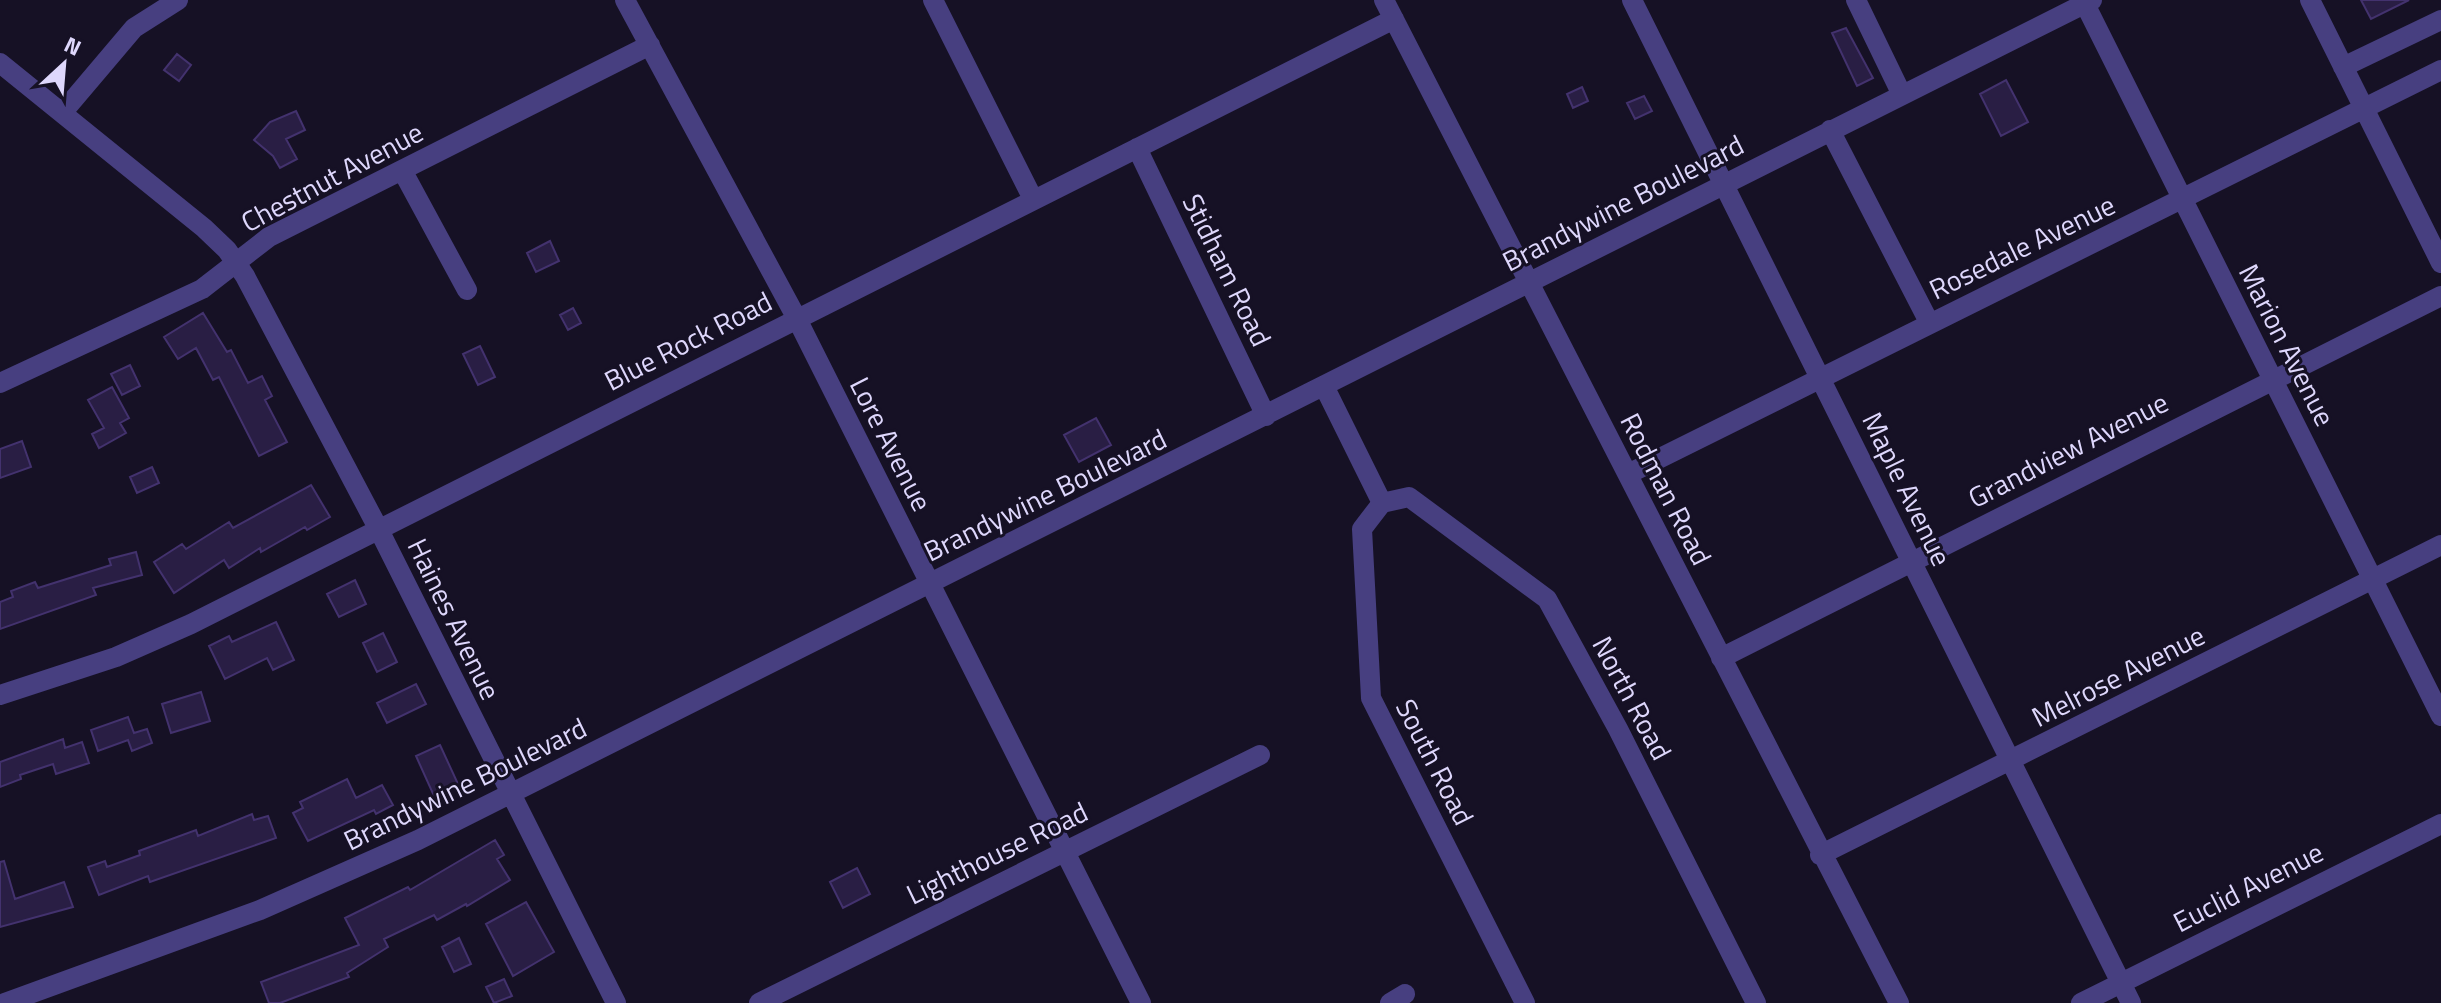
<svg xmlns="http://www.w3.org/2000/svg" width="2441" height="1003" font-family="'Titillium Web',sans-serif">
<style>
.building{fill:#291e44;stroke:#43326e;stroke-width:2}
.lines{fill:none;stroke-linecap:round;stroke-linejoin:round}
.minor{stroke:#473f80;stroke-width:20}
.labels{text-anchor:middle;stroke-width:6;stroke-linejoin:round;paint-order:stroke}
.street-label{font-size:28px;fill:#ded7fc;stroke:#161125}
</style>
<rect width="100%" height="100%" fill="#161125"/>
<path class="building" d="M2361,0H2409L2371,19Z
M1846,28L1873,78L1857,86L1832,33Z
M177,54L191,65L179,81L164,70Z
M2006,80L2028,122L2001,136L1980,94Z
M1582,87L1588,101L1573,108L1567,94Z
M1644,96L1652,111L1635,119L1627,103Z
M296,111L305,130L286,139L297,159L280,168L273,156L254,140L270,122Z
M550,241L559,261L536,272L527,253Z
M573,308L581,323L568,330L560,315Z
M203,313L227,352L231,350L248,383L262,376L272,396L265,400L287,442L259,456L219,377L213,380L196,348L178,359L164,337Z
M480,346L495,377L478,385L463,354Z
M130,365L140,386L122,395L111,374Z
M112,387L129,418L120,423L126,433L99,448L92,434L104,428L88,400Z
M1096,418L1111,445L1079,462L1064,435Z
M22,441L31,467L0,478V449Z
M152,467L159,483L137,493L130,477Z
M311,485L330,517L307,530L305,527L261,552L260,548L229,568L224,560L174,593L154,562L182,544L186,549L229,522L233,528Z
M136,552L142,575L93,588L96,595L0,629V602L13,597L11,591L35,582L38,588L111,565L109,559Z
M355,580L366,604L339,617L327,594Z
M276,622L294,660L273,670L267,658L225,679L209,646L229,636L232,642Z
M383,633L397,662L377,672L363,643Z
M416,684L426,704L387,723L377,703Z
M201,692L210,721L171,733L162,704Z
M128,717L134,733L147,729L152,743L132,751L128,740L98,751L91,730Z
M63,739L65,748L82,742L89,763L56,774L53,764L20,775L21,779L0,787V762Z
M440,745L458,784L434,796L416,756Z
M347,779L356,798L382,785L393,805L376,814L374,810L308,841L293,813L303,808L300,802Z
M252,814L254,820L268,816L276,838L150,882L148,876L99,895L88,867L105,861L107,867L140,855L139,851L196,830L198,836Z
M495,840L504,855L497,859L510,880L467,906L466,904L437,920L434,915L384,939L388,947L347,973L349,977L280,1003H269L261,982L359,945L345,918L408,887L410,890Z
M4,861L15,899L64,882L73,907L0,927V862Z
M857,868L870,894L843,908L830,882Z
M526,902L554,952L513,976L486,924Z
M459,938L471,964L454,972L442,947Z
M504,979L512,996L494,1003L486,987Z"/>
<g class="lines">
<path class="minor" d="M625,0L796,317L1141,1003
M933,0L1033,199
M1384,0L1899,1003
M1632,0L2131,1003
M1856,0L1902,95
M2083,0L2441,716
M2310,0L2441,263
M0,63L204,228L227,250L245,276L378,528L616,1003
M2343,67L2441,20
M62,113L134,28L178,0
M1830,130L1930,324
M1137,148L1266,416
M402,170L467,290
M0,383L202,289L269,237L650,45
M1324,386L1382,503L1409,497L1547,599L1618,729L1756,1003
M1628,474L2441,70
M1382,503L1362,529L1371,698L1525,1003
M1721,658L2441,296
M0,695L116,657L191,624L1394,19
M1820,855L2441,545
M5,1003L260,910L418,840L2092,0
M759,1003L1260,755
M1390,1003L1405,994
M2081,1003L2441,824"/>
</g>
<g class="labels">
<g class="street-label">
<text transform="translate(332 177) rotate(-28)" y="10">Chestnut Avenue</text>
<text transform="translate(1623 203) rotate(-27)" y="10">Brandywine Boulevard</text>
<text transform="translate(2022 247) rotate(-26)" y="10">Rosedale Avenue</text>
<text transform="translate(1227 270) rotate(64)" y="10">Stidham Road</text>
<text transform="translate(688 341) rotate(-27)" y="10">Blue Rock Road</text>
<text transform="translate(2287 345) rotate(63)" y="10">Marion Avenue</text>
<text transform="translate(891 444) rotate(63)" y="10">Lore Avenue</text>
<text transform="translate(2068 450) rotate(-27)" y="10">Grandview Avenue</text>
<text transform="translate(1666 489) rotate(63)" y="10">Rodman Road</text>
<text transform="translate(1907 489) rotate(64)" y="10">Maple Avenue</text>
<text transform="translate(1045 495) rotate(-26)" y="10">Brandywine Boulevard</text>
<text transform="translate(454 619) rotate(64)" y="10">Haines Avenue</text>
<text transform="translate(2118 676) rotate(-27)" y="10">Melrose Avenue</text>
<text transform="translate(1632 698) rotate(62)" y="10">North Road</text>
<text transform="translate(1435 762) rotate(63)" y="10">South Road</text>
<text transform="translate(465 784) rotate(-26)" y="10">Brandywine Boulevard</text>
<text transform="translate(997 853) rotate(-26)" y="10">Lighthouse Road</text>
<text transform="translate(2248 887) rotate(-27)" y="10">Euclid Avenue</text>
</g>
</g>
<g transform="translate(64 64) rotate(26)" stroke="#161125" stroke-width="6" paint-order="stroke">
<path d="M0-6L14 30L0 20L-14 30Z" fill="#ded7fc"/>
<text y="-12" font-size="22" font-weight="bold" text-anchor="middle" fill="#ded7fc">N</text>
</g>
</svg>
